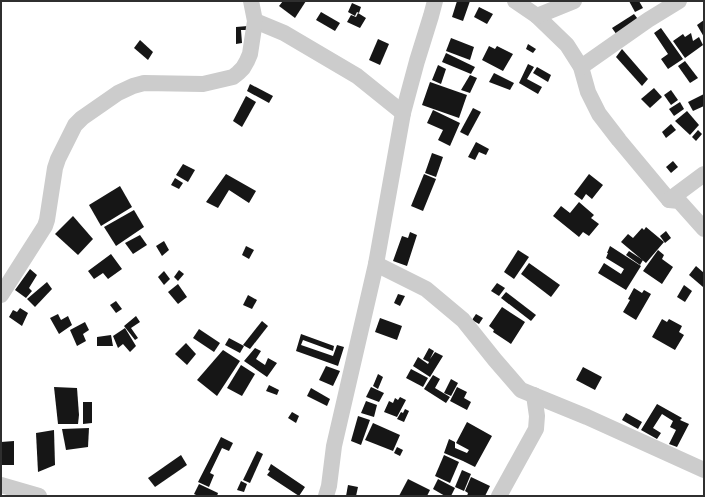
<svg xmlns="http://www.w3.org/2000/svg" width="705" height="497" viewBox="0 0 705 497" font-family="Inter,sans-serif">
<rect width="100%" height="100%" fill="#fff"/>
<g fill="#161616">
<polygon points="283,1 306,1 295,18 279,6"/>
<polygon points="457,1 470,1 463,21 452,17"/>
<polygon points="629,1 639,1 643,8 635,12"/>
<polygon points="352,3 361,7 359,13 357,12 355,16 348,12"/>
<polygon points="479,7 493,14 487,24 474,17"/>
<polygon points="321,12 340,23 335,31 316,20"/>
<polygon points="358,13 366,18 360,28 347,22 351,15 356,17"/>
<polygon points="634,14 641,23 619,38 612,28"/>
<polygon points="704,20 704,37 697,25"/>
<polygon points="248,26 248,30 241,30 242,43 236,44 236,27"/>
<polygon points="661,28 683,59 668,69 661,59 668,54 654,33"/>
<polygon points="691,33 693,41 699,37 703,45 685,58 673,41 683,34 685,37"/>
<polygon points="451,38 474,47 470,60 446,51"/>
<polygon points="378,39 389,44 380,65 369,60"/>
<polygon points="140,40 153,52 148,60 134,48"/>
<polygon points="528,44 536,49 533,53 526,49"/>
<polygon points="489,46 495,49 497,46 513,54 503,71 482,60"/>
<polygon points="622,49 648,79 642,86 616,57"/>
<polygon points="446,53 475,67 471,74 442,62"/>
<polygon points="685,61 698,78 690,83 678,66"/>
<polygon points="528,64 534,67 527,79 542,87 538,94 519,83"/>
<polygon points="438,65 446,69 441,84 432,80"/>
<polygon points="537,67 551,75 548,82 533,73"/>
<polygon points="494,73 514,83 510,90 489,82"/>
<polygon points="470,75 477,78 470,93 461,90"/>
<polygon points="430,82 467,95 459,118 422,105"/>
<polygon points="250,84 273,96 269,103 247,91"/>
<polygon points="654,88 662,97 650,108 641,99"/>
<polygon points="671,90 678,100 671,105 664,95"/>
<polygon points="704,94 704,106 693,111 688,102"/>
<polygon points="246,96 256,102 242,127 233,121"/>
<polygon points="680,102 684,109 674,116 669,109"/>
<polygon points="473,108 481,112 468,136 460,132"/>
<polygon points="433,110 460,123 450,146 438,140 443,130 427,123"/>
<polygon points="687,111 699,125 690,135 675,121"/>
<polygon points="671,124 676,130 666,138 662,132"/>
<polygon points="698,130 702,134 696,141 692,137"/>
<polygon points="476,142 489,149 486,155 479,152 475,160 468,157"/>
<polygon points="432,153 443,157 436,177 425,173"/>
<polygon points="673,161 678,167 671,173 666,167"/>
<polygon points="183,164 195,170 188,182 176,175"/>
<polygon points="226,174 256,191 249,203 229,190 218,208 206,202"/>
<polygon points="424,174 436,179 423,211 411,206"/>
<polygon points="589,174 603,185 592,199 586,194 582,200 574,194"/>
<polygon points="175,178 183,183 179,189 171,185"/>
<polygon points="120,186 132,207 101,226 89,205"/>
<polygon points="579,202 594,215 591,218 599,224 589,236 583,232 579,237 553,216 561,206 570,213"/>
<polygon points="134,210 144,227 116,246 104,227"/>
<polygon points="73,216 93,239 78,255 55,234"/>
<polygon points="646,227 664,242 646,263 621,242 628,234 633,238 642,228 644,230"/>
<polygon points="666,231 671,238 665,243 660,236"/>
<polygon points="410,232 417,235 407,266 393,261 402,236 408,238"/>
<polygon points="140,235 147,245 133,254 125,243"/>
<polygon points="164,241 169,250 162,256 156,246"/>
<polygon points="246,246 254,250 249,259 242,255"/>
<polygon points="610,246 641,266 626,290 598,273 604,263 621,274 624,269 606,258 608,253 607,253"/>
<polygon points="518,250 529,257 514,279 504,272"/>
<polygon points="658,250 664,255 662,259 673,267 662,284 643,271"/>
<polygon points="629,251 643,260 640,265 626,255"/>
<polygon points="111,254 122,269 108,279 103,273 94,279 88,271"/>
<polygon points="529,263 560,285 551,297 521,274"/>
<polygon points="696,266 704,273 704,285 703,287 689,275"/>
<polygon points="30,269 37,275 29,288 32,291 26,298 15,290"/>
<polygon points="179,270 184,274 178,281 174,277"/>
<polygon points="164,271 170,279 164,285 158,277"/>
<polygon points="47,282 52,289 35,307 27,299"/>
<polygon points="497,283 505,288 499,296 491,291"/>
<polygon points="178,284 187,297 178,304 168,292"/>
<polygon points="684,285 692,291 685,302 677,297"/>
<polygon points="634,288 642,293 644,290 651,294 636,320 623,312 630,300 628,299"/>
<polygon points="506,292 536,315 531,321 501,298"/>
<polygon points="398,294 405,296 400,306 394,303"/>
<polygon points="248,295 257,300 252,309 243,305"/>
<polygon points="116,301 122,309 116,313 110,305"/>
<polygon points="502,307 525,322 511,344 493,332 494,330 489,326"/>
<polygon points="20,308 28,313 22,326 9,317 13,310 17,312"/>
<polygon points="58,314 61,320 68,316 72,325 59,334 50,318"/>
<polygon points="476,314 483,318 479,324 472,320"/>
<polygon points="136,316 140,322 131,328 138,338 135,340 124,326"/>
<polygon points="380,318 402,326 397,340 375,332"/>
<polygon points="662,319 667,322 669,319 682,326 679,332 684,335 675,350 652,337"/>
<polygon points="262,321 268,326 250,349 243,345"/>
<polygon points="85,322 89,330 83,334 86,341 77,346 70,330"/>
<polygon points="125,328 136,346 130,352 123,344 118,348 113,336"/>
<polygon points="199,329 220,343 214,352 193,338"/>
<polygon points="301,334 334,346 333,351 303,340 301,345 333,356 337,345 344,347 338,366 296,351"/>
<polygon points="111,335 113,346 97,346 97,337"/>
<polygon points="229,338 244,346 240,353 225,345"/>
<polygon points="186,343 196,354 187,365 175,354"/>
<polygon points="255,348 261,351 256,359 265,365 268,358 277,363 267,377 244,361"/>
<polygon points="429,348 434,351 430,359 435,352 443,356 430,377 413,366 418,357 428,364 429,362 423,359"/>
<polygon points="223,350 240,361 217,396 197,380"/>
<polygon points="241,365 255,374 242,396 227,388"/>
<polygon points="326,366 340,371 333,386 319,380"/>
<polygon points="583,367 602,377 595,390 576,380"/>
<polygon points="411,369 428,378 423,387 406,378"/>
<polygon points="378,374 383,377 378,389 373,386"/>
<polygon points="433,375 440,379 435,388 450,397 446,403 424,389"/>
<polygon points="451,379 458,383 451,396 444,393"/>
<polygon points="269,385 279,390 277,395 266,391"/>
<polygon points="54,387 77,388 79,415 78,424 58,424"/>
<polygon points="371,387 384,393 379,402 366,397"/>
<polygon points="457,387 467,392 464,398 471,402 467,410 450,401"/>
<polygon points="311,388 330,399 327,406 307,396"/>
<polygon points="400,397 406,400 397,417 384,412 389,401 393,403 395,398 398,400"/>
<polygon points="366,401 377,405 374,417 361,413"/>
<polygon points="83,402 92,402 92,423 83,424"/>
<polygon points="657,404 682,418 680,420 689,424 677,447 669,444 676,430 670,427 673,421 662,414 653,428 661,433 657,439 641,430"/>
<polygon points="405,409 409,411 404,422 397,419 401,412 403,413"/>
<polygon points="292,412 299,416 296,423 288,418"/>
<polygon points="626,413 642,422 638,429 622,420"/>
<polygon points="358,416 370,420 361,445 351,441"/>
<polygon points="467,422 492,436 475,467 463,461 444,453 449,439 455,442 455,448 467,453 469,450 456,443"/>
<polygon points="373,423 400,435 393,451 365,440"/>
<polygon points="89,428 88,447 66,450 62,429"/>
<polygon points="54,430 55,465 38,472 36,433"/>
<polygon points="221,437 233,443 229,451 222,448 210,473 214,475 209,487 198,482"/>
<polygon points="14,441 14,465 1,465 1,442"/>
<polygon points="397,447 403,450 400,456 394,453"/>
<polygon points="257,451 263,454 250,483 243,480"/>
<polygon points="181,455 187,465 155,487 148,478"/>
<polygon points="444,455 459,462 450,483 435,476"/>
<polygon points="271,464 305,487 299,496 267,475 270,471 268,470"/>
<polygon points="462,470 471,474 464,491 455,487"/>
<polygon points="471,477 490,486 485,496 467,496 468,493 465,491"/>
<polygon points="408,479 430,490 427,496 399,496"/>
<polygon points="438,479 455,488 451,496 445,496 433,489"/>
<polygon points="241,481 247,484 244,492 237,490"/>
<polygon points="199,484 218,493 217,496 198,496 194,494"/>
<polygon points="348,485 358,487 356,496 346,496"/>
</g>
<g fill="none" stroke-linecap="round" stroke-linejoin="round">
<g stroke="#ccc" stroke-width="16">
<polyline points="515,1 537,16 567,45 581,67 588,92 599,114 619,140 669,200 679,201 704,229"/>
<polyline points="537,16 574,1"/>
<polyline points="255,21 284,33 357,76 403,113"/>
<polyline points="581,67 648,20 679,1"/>
<polyline points="669,200 704,174"/>
<polyline points="376,264 426,289 463,320 495,360 521,390 587,417 704,470"/>
<polyline points="1,295 45,226 47,220 55,168 58,159 75,125 82,118 118,93 133,86 144,83 203,84 233,77 238,73 243,68 247,61 250,54 255,21 251,1"/>
<polyline points="1,485 39,496"/>
<polyline points="326,496 329,486 334,446 376,264 403,113 417,61 431,16 435,1"/>
<polyline points="499,496 536,429 537,416 534,395"/>
</g>
</g>
<rect width="705" height="497" fill="none" stroke="#2f2f2f" stroke-width="4"/>
</svg>
